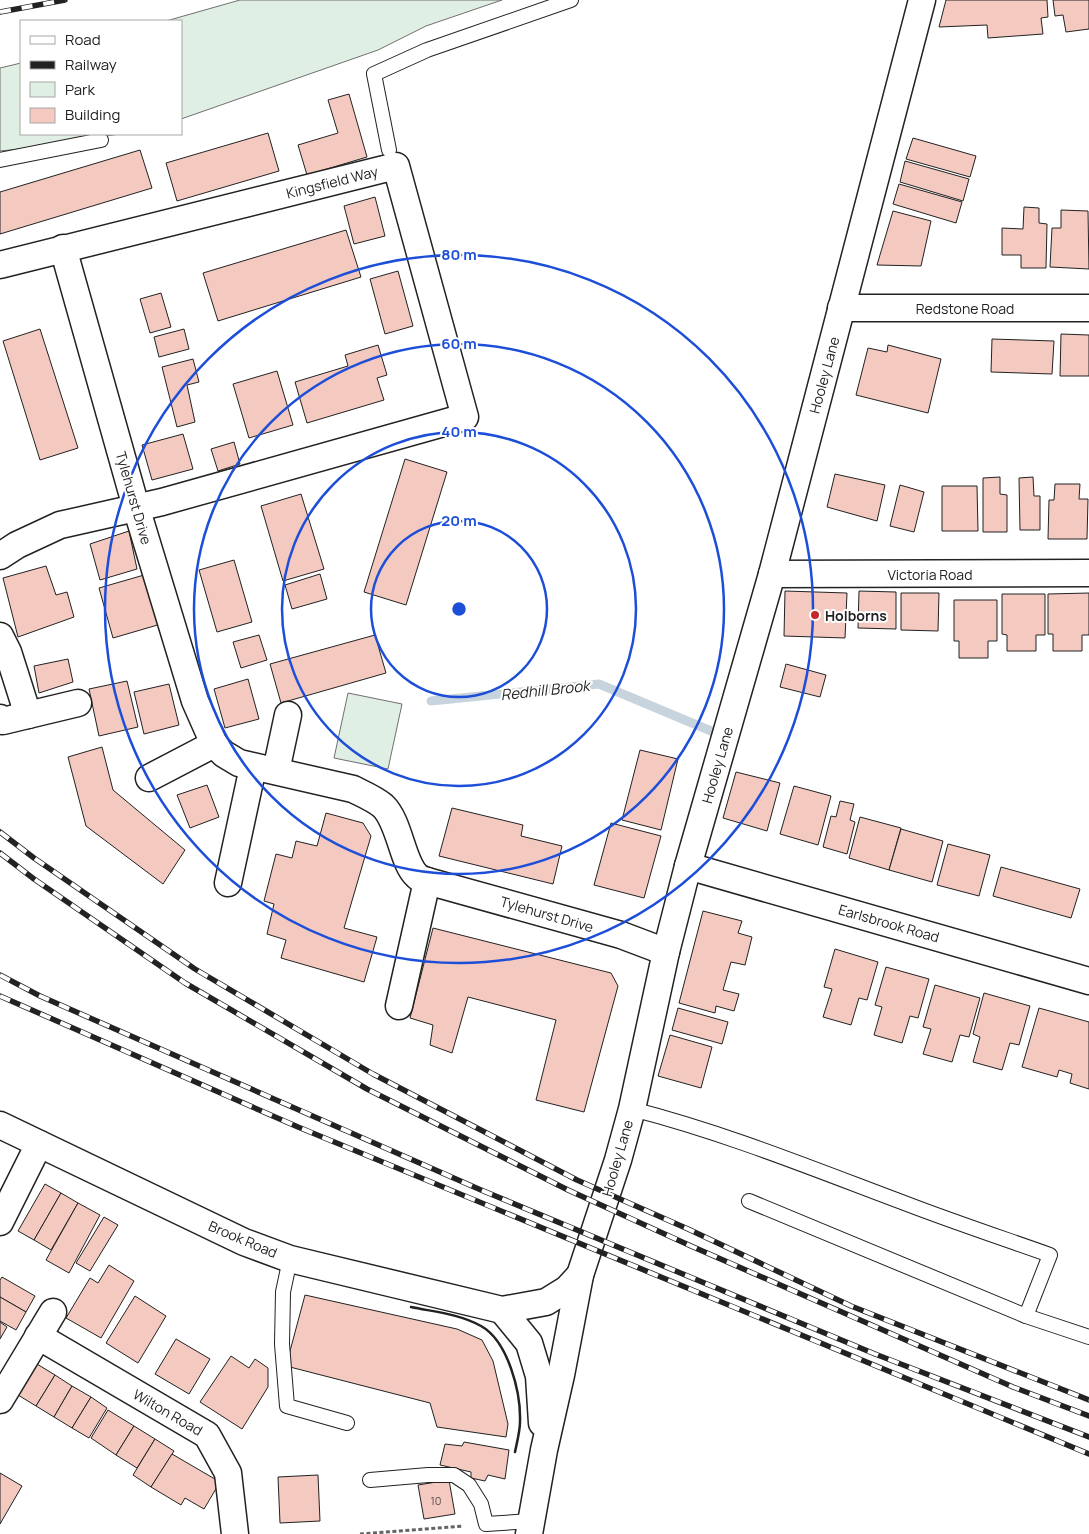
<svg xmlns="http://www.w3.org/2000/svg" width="1089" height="1534" viewBox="0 0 1089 1534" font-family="Manrope,sans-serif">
<rect width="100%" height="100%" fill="#fff"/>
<g fill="#e0efe3" stroke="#6f6f6f">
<polygon points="240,0 502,0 426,26 378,50 181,119 181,21 166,21"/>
<polygon points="21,63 21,134 119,134 39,147 0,151 0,68"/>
<polygon points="348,693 402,704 388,769 334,758"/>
</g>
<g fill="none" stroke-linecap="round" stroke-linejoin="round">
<polyline stroke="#c7d3dd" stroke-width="9" points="431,701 599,684 723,736"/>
</g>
<g fill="#f3c9c0" stroke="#222">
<polygon points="946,0 1047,0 1048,17 1041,18 1043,34 988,38 987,25 939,27"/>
<polygon points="1053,0 1089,0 1089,29 1066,32 1063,15 1055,16"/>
<polygon points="349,94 367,157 307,175 298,145 338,133 328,100"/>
<polygon points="268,133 279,171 177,201 166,163"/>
<polygon points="913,138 976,156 970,177 906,159"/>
<polygon points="140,150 152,188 0,234 0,192"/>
<polygon points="905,161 969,179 963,201 900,182"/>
<polygon points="899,184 962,202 956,223 893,204"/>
<polygon points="375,197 385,236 354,244 344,206"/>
<polygon points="1024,207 1039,208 1039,223 1047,224 1046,268 1021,268 1021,255 1002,255 1002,228 1023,229"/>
<polygon points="1061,210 1088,211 1089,269 1050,267 1052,228 1061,228"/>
<polygon points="893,211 931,221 921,266 877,265"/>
<polygon points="346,230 361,277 218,321 203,273"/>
<polygon points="398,271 413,326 385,334 370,279"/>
<polygon points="161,293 171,327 150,333 140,299"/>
<polygon points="40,329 78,448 40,460 3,341"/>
<polygon points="184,329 189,349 159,357 154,337"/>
<polygon points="1061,334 1089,335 1089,376 1060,376"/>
<polygon points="992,339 1054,341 1052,374 991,372"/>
<polygon points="378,345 387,375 377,378 384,400 307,423 295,382 348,366 345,355"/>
<polygon points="888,345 941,359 928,413 856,395 868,348 887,352"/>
<polygon points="193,359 199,382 187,385 195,422 177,427 162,367"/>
<polygon points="277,371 293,425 249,438 233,384"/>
<polygon points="183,434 193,469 152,480 142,445"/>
<polygon points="234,442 240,464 218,471 211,449"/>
<polygon points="405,459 447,472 406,605 364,592"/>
<polygon points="835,474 885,485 877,521 827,507"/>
<polygon points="1000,477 1000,494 1007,495 1007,532 983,532 983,478"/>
<polygon points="1033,477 1034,496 1040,496 1040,530 1020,530 1019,478"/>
<polygon points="1055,484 1080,484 1079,499 1088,499 1087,539 1048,539 1049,500 1054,500"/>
<polygon points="900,485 924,492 914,532 890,526"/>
<polygon points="942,486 977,486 978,531 942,531"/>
<polygon points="301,494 324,569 283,581 261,506"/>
<polygon points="129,531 137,569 100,580 90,544"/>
<polygon points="234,560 252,622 217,632 199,570"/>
<polygon points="46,566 56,595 67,592 74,617 18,637 3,578"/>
<polygon points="151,573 161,624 113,638 99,588"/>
<polygon points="320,574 327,599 292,609 285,585"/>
<polygon points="785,591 847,593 845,638 784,636"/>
<polygon points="859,591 896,592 896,629 858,628"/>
<polygon points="901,593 939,593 938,631 901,630"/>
<polygon points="1089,593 1089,635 1082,635 1082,651 1053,651 1053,634 1048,634 1048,594"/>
<polygon points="1002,594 1045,594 1045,635 1036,635 1036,651 1007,651 1007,635 1002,634"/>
<polygon points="954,600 997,600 997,641 988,641 988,658 959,658 959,641 954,641"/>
<polygon points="259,635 267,660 241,668 233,642"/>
<polygon points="375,635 386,673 281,703 270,664"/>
<polygon points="68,659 73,682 39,693 34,666"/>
<polygon points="786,664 826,675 820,697 780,687"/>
<polygon points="248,679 259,719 225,728 214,689"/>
<polygon points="127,681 138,727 99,736 89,689"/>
<polygon points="169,684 179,725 144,734 134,692"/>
<polygon points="102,747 113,790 185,850 163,884 86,826 68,757"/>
<polygon points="640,750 678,759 661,830 622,820"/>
<polygon points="736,772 780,783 767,831 723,818"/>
<polygon points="207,785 219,817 190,828 177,795"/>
<polygon points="794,786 831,796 818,845 780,834"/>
<polygon points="840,801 854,804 850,820 855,822 847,854 823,847 831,816 836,817"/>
<polygon points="452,808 523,825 521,836 562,846 553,884 439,856"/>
<polygon points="326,813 363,823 371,836 344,928 377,937 364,982 281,958 286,940 267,934 274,904 264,901 276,854 292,858 296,841 317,846"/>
<polygon points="860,817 901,828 889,870 849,858"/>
<polygon points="611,823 661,836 644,898 594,885"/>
<polygon points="901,829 943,841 932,882 889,870"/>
<polygon points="948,844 990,855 979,896 937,885"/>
<polygon points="1001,867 1080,889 1071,918 993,896"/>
<polygon points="703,911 742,921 738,933 752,937 745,965 731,962 723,990 739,994 734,1011 716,1006 715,1013 679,1003"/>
<polygon points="433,928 611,973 618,986 584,1112 536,1100 556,1020 468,997 452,1053 430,1045 433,1025 410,1018"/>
<polygon points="835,949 878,962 867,1000 859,998 851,1025 823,1017 832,989 824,987"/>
<polygon points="886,967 929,979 918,1018 910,1016 902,1043 874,1035 882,1007 875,1005"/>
<polygon points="935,985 980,998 969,1037 960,1035 952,1062 923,1054 931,1029 923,1027"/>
<polygon points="984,993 1030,1006 1019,1045 1010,1043 1002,1070 973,1062 980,1037 973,1034"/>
<polygon points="678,1008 728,1022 722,1044 672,1030"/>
<polygon points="1039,1008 1089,1022 1089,1089 1070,1083 1072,1074 1059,1070 1057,1077 1022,1067"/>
<polygon points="670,1035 712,1047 701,1088 658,1076"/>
<polygon points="45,1184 61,1193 34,1240 18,1231"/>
<polygon points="61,1193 78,1203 51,1250 34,1240"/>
<polygon points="78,1203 100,1215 69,1273 46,1260"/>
<polygon points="104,1217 118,1225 90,1271 76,1263"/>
<polygon points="109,1265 134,1281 101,1338 66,1318 90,1278 98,1283"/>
<polygon points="2,1277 35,1296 26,1312 0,1297 0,1280"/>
<polygon points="305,1295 457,1329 482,1340 493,1361 508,1424 506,1437 437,1427 430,1403 286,1366"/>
<polygon points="135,1296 166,1316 138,1363 106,1343"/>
<polygon points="0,1297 26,1312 16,1330 0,1321"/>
<polygon points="0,1322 7,1327 0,1339"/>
<polygon points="176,1339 210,1359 189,1394 155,1374"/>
<polygon points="231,1356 249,1368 255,1359 268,1368 268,1387 242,1429 200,1402"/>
<polygon points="37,1364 55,1375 36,1406 18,1395"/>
<polygon points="55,1375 72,1386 54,1417 36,1406"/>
<polygon points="72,1386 91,1397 72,1428 54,1417"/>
<polygon points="91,1397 107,1408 89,1438 72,1428"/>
<polygon points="108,1410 134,1426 116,1455 91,1438"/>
<polygon points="134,1426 155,1439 137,1468 116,1455"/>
<polygon points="155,1439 174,1451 151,1487 133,1475"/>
<polygon points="464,1442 509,1450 505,1479 488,1475 485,1481 471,1478 471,1472 440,1465 445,1444 462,1446"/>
<polygon points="172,1454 220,1482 204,1509 185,1498 181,1505 151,1487"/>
<polygon points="0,1473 22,1486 0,1524"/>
<polygon points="318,1475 320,1521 280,1523 278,1477"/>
<polygon points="449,1480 455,1514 424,1519 418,1485"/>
</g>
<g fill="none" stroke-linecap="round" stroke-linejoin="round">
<g stroke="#222" stroke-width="16">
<g id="lane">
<polyline points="389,150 374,74 427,50 571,0"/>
<polyline points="0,160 101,140"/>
<path d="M632 1109C726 1133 816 1170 907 1204 954 1222 1002 1238 1050 1255L1026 1316 749 1201"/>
<polyline points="290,1259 283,1292 282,1344 287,1406 347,1423"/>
<polyline points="1026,1316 1089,1337"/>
<polyline points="370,1480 428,1475 454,1475 469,1485 481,1504 486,1524 531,1521"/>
</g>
</g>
<g stroke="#222" stroke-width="29">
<g id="street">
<path d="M63 248 136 507 195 701 214 744 224 754 239 763 353 789C363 794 375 799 383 806 400 822 402 863 417 876 419 878 424 880 427 881L621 935 666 952"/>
<polyline points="0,265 396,166 465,417 162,502 60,525 17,545 0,556"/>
<polyline points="841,308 1089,308"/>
<polyline points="772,574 1089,573"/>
<polyline points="0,636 8,652 28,715"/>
<polyline points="0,718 3,721 78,703"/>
<polyline points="276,771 288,715"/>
<polyline points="149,778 214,744"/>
<polyline points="688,866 1089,981"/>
<polyline points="228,883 253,767"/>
<polyline points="399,1006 427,881"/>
<polyline points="0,1125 244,1242 290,1259 502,1310 546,1302 567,1289 580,1275"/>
<polyline points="0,1222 39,1144"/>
<polyline points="502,1310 529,1343 539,1376 542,1423"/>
<polyline points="38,1336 207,1435 228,1473 235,1534"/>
<polyline points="0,1400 53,1312"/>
<polyline points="529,1534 544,1450 561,1375 580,1275 618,1160 632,1109 666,952 688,866 772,574 922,0"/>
</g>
</g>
<polyline stroke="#646464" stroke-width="3" stroke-dasharray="4 2.5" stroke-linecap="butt" points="360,1534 463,1526"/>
<use href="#lane" stroke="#fff" stroke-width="14"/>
<use href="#street" stroke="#fff" stroke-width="26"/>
<g stroke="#222" stroke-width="5.5">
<g id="rail">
<polyline points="0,12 65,0"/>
<polyline points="0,832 34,858 195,969 373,1074 577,1180 688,1229 851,1306 1089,1400"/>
<polyline points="0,853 34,879 185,983 367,1089 568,1190 691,1246 1013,1387 1089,1416"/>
<polyline points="0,975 40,996 481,1190 875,1354 1089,1437"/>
<polyline points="0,996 298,1127 1089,1454"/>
</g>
</g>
<use href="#rail" stroke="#fff" stroke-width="4" stroke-dasharray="11" stroke-linecap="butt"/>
<path stroke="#222" stroke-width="2.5" d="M411 1307C435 1312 460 1314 481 1326 508 1341 521 1392 520 1422 520 1431 517 1442 515 1452"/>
</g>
<g fill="none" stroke="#1d4ed8" stroke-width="2.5">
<circle cx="459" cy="609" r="88"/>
<circle cx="459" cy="609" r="177"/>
<circle cx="459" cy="609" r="265"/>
<circle cx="459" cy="609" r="354"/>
</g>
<circle fill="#c62828" stroke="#fff" stroke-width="2" cx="815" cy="615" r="5"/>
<g text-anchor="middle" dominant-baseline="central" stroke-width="4" stroke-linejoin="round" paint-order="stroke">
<g font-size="11" fill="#564c4a">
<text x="436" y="1500">10</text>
</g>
<g font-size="14" fill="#222" stroke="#fff">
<text transform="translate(332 182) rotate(-14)">Kingsfield Way</text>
<text x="965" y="308">Redstone Road</text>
<text transform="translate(824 375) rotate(-75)">Hooley Lane</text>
<text transform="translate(134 498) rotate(74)">Tylehurst Drive</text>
<text x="930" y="574">Victoria Road</text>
<text transform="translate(717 765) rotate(-74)">Hooley Lane</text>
<text transform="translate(547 914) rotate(16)">Tylehurst Drive</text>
<text transform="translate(889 923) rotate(16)">Earlsbrook Road</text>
<text transform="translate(617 1158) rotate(-74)">Hooley Lane</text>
<text transform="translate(243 1239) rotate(23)">Brook Road</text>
<text transform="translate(168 1412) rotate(30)">Wilton Road</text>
</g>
<g font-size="14" font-weight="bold" fill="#222" stroke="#fff" text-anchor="start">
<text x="825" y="615">Holborns</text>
</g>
<g font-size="15" font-style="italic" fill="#222" stroke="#fff">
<text transform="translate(545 690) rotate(-6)">Redhill Brook</text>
</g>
</g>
<circle cx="459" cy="609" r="8" fill="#1d4ed8" stroke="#fff" stroke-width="2.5"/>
<g font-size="15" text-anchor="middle" font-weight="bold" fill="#1d4ed8" stroke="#fff" stroke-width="4" stroke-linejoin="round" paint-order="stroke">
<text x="459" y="260">80 m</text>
<text x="459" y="349">60 m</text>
<text x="459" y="437">40 m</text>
<text x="459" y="526">20 m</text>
</g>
<rect x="20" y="20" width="162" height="115" fill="#ffffff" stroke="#a7a7a7"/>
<rect x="30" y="36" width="25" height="8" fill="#ffffff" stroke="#a7a7a7"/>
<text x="65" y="45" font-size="15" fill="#222222">Road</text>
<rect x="30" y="61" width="25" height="8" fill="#222222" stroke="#a7a7a7"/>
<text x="65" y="70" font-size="15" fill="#222222">Railway</text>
<rect x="30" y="82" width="25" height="15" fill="#e0efe3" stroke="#a7a7a7"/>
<text x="65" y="95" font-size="15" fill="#222222">Park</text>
<rect x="30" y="108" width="25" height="15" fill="#f3c9c0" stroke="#a7a7a7"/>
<text x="65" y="120" font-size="15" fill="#222222">Building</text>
</svg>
